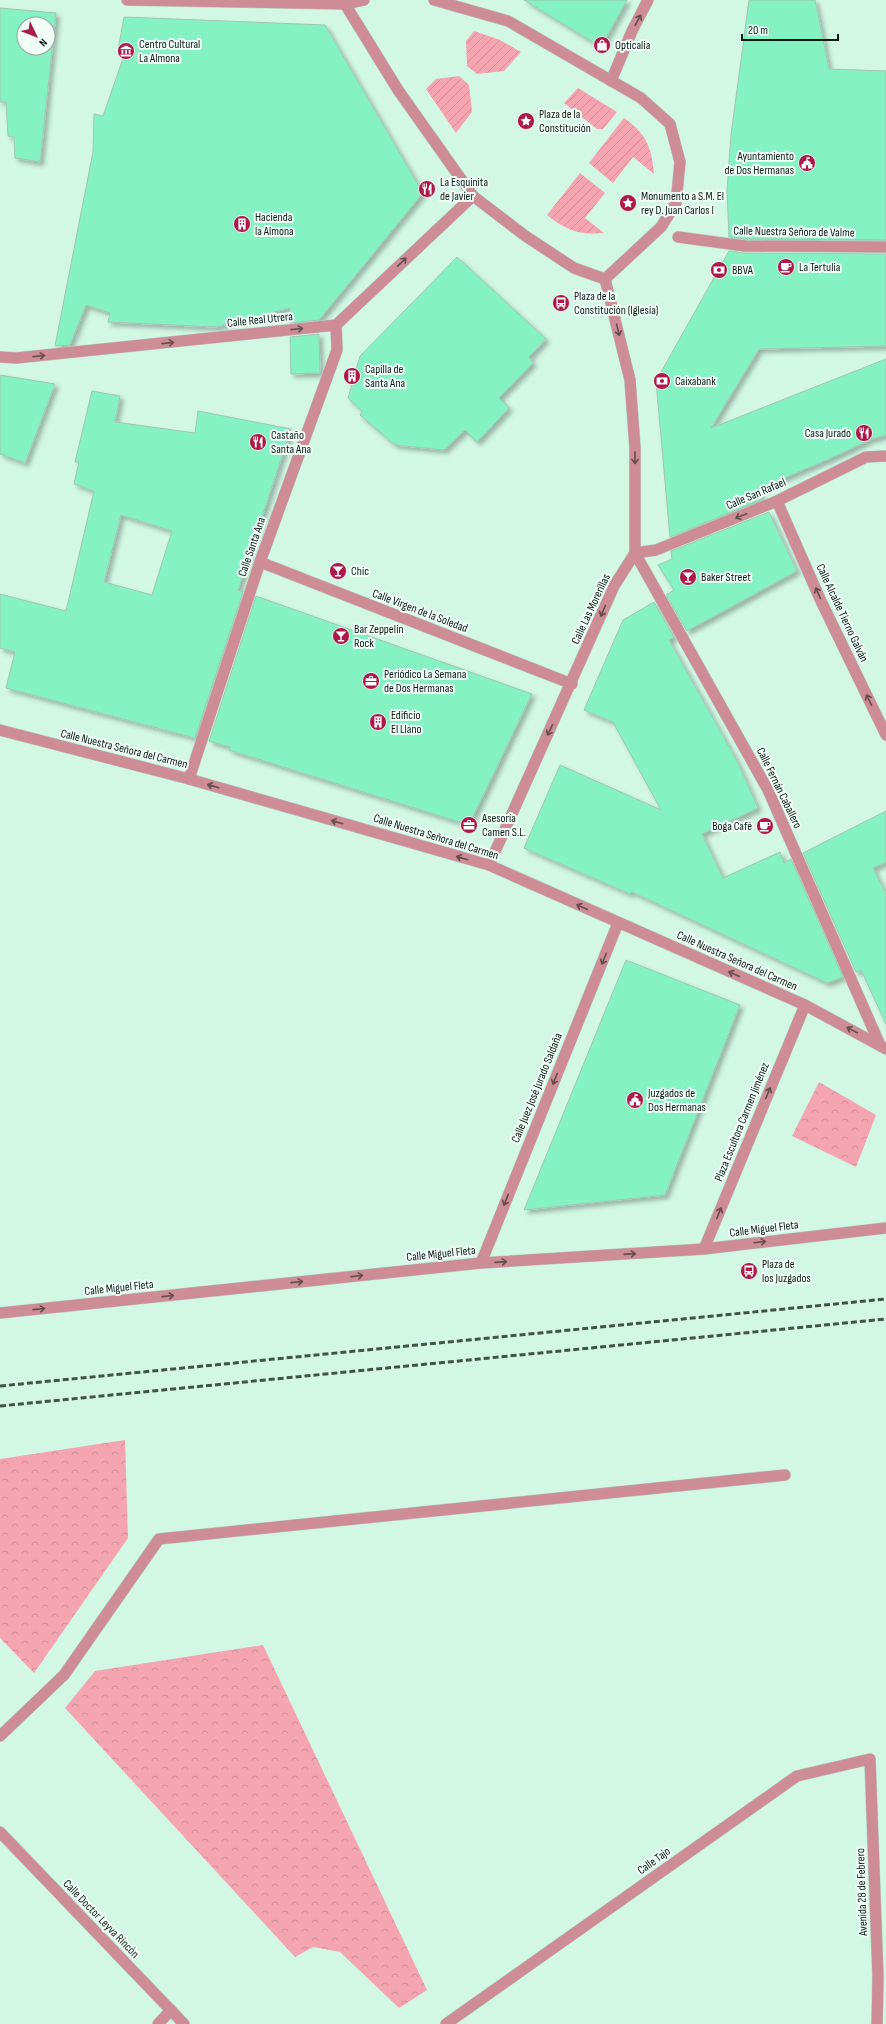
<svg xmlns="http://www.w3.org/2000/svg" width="886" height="2024" viewBox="0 0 886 2024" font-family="'Sofia Sans Condensed',sans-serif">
<defs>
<pattern id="park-crowns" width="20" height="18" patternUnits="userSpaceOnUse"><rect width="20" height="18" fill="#f5a5b2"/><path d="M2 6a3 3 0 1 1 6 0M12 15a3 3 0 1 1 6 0" fill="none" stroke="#d18d98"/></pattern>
<pattern id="garden-furrows" width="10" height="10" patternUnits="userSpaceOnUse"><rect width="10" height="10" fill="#f5a5b2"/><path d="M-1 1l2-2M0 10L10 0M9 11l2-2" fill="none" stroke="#d18d98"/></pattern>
<filter id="shadow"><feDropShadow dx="3.5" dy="3.5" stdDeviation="2" flood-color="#0004"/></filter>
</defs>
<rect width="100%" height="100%" fill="#d2f7e5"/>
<g fill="url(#park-crowns)">
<polygon points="819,1082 876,1115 856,1167 792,1136"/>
<polygon points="125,1440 128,1538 34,1673 0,1638 0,1459"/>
<polygon points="263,1645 427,1990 399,2008 340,1952 313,1947 295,1957 65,1708 95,1671"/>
</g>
<g fill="url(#garden-furrows)">
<polygon points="474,31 500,40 521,52 504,71 477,74 467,66 466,41"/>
<polygon points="459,76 469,85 472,112 456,133 426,89 436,79"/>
<polygon points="578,88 617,112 603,129 597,129 564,103"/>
<path d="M624 118C646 133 652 148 654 174L633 157 613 183 589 163Z"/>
<path d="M580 173 605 193 585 218 604 233C579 235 567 231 547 215Z"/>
</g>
<g fill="#85f2c3" stroke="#a2c5b3" fill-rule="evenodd" filter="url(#shadow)">
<polygon points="524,0 627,0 601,47"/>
<polygon points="749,0 815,0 829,69 886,71 886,240 745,239 729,237 727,191 731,135"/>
<path d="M0 8 56 13 40 162 15 158 14 137 8 136 6 102H0ZM24 24H48V48H24Z"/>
<polygon points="124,17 325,25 423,193 319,320 290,323 290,308 216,327 108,322 110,313 86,305 70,345 55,346 93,152 94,114 103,116 126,50 118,50"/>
<polygon points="729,251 745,253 886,254 886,346 759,349 711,428 886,359 886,435 872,439 829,459 758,489 763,499 670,537 656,381"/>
<polygon points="457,257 546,339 529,357 533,363 499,398 509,408 477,442 465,430 444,450 395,445 360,415 362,411 348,398 360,356"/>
<polygon points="319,334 320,373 291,374 290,337"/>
<polygon points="0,375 55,384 25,463 0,454"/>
<path d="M92 391 120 396 115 422 195 433 198 411 291 429 238 590 243 592 195 738 6 688 15 652 0 648V594L66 611 94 491 74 484 79 462H75ZM121 515 172 531 152 595 104 582Z"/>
<polygon points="769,512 797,571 687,631 666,595 674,590 658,565 672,559 671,551"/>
<polygon points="256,596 532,694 469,825 229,750 230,747 209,741"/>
<polygon points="654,602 674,637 669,640 737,761 758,808 702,834 723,878 780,852 784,863 791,859 843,977 827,983 632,892 630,894 524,848 560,765 661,810 613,722 584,710 623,620"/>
<polygon points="886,811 886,862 873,868 886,894 886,1024 861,970 856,972 803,853"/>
<polygon points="626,960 740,1005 665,1195 524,1210"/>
</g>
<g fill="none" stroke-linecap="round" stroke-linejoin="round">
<g stroke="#b3d4c4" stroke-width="12">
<g id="pedestrian">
<polyline points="127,0 345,4"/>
<polyline points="678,237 745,246 886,247"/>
<polyline points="777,501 866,457 886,456"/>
<polyline points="635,553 768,790 880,1045"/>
<polyline points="260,562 572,684"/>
<polyline points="189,779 260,562 337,350 336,325"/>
<polyline points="0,1736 64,1675 159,1539 785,1475"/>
</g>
</g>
<g stroke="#b3d4c4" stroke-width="12">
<g id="minor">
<polyline points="364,0 345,4 398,90 473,196 524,235 574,268 605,279"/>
<polyline points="434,0 508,21 641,98 670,124 680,162 676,203 661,227 605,279"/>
<polyline points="635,553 656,550 777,501 820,599 886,735"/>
<polyline points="489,865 614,586 635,553 635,448 630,380 605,279"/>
<polyline points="704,1249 805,1005"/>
<polyline points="481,1263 618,923"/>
<polyline points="0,1832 184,2024"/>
<polyline points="158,2024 171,2010"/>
<polyline points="446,2024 797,1776 870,1759 878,1977 877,2024"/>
</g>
</g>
<g stroke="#b3d4c4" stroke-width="12">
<g id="tertiary">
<polyline points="611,81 632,31 648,0"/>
<polyline points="0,357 16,358 336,325 473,196"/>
<polyline points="0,730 189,779 489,865 805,1005 886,1049"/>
<polyline points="0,1313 481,1263 704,1249 886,1228"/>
</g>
</g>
<use href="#pedestrian" stroke="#ce8c96" stroke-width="11"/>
<use href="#minor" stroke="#ce8c96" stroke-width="11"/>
<use href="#tertiary" stroke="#ce8c96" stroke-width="11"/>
<g stroke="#40534a" stroke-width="3" stroke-dasharray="6 3" stroke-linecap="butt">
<polyline points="0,1386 886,1299"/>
<polyline points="0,1406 886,1319"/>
</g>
</g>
<defs><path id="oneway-shaft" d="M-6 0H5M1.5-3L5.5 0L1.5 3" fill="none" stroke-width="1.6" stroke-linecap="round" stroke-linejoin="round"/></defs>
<g stroke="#644e4f">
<use href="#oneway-shaft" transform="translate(638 20) rotate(-62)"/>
<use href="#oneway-shaft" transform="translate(402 262) rotate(-44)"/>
<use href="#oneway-shaft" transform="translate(297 329) rotate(-6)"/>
<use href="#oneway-shaft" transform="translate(618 330) rotate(76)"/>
<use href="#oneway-shaft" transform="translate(168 343) rotate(-6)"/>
<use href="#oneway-shaft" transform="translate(39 356) rotate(-6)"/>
<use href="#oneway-shaft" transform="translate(635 458) rotate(90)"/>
<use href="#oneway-shaft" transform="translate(741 516) rotate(158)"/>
<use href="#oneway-shaft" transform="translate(818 593) rotate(-114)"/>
<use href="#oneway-shaft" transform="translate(603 611) rotate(113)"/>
<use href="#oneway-shaft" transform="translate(869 700) rotate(-116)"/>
<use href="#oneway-shaft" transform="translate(550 730) rotate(115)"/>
<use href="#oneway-shaft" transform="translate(213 786) rotate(-164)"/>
<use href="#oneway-shaft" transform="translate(337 822) rotate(-164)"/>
<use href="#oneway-shaft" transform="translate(462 858) rotate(-164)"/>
<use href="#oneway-shaft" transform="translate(582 907) rotate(-156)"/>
<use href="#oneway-shaft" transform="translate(604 959) rotate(112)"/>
<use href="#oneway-shaft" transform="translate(734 974) rotate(-156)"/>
<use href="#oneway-shaft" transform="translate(852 1030) rotate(-152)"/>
<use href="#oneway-shaft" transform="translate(555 1079) rotate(112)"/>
<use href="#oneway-shaft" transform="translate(768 1093) rotate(-68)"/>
<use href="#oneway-shaft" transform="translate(506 1200) rotate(112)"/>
<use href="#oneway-shaft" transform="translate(719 1213) rotate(-68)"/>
<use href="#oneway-shaft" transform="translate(760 1242) rotate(-7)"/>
<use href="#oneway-shaft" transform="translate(630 1254) rotate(-4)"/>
<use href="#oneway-shaft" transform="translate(501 1262) rotate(-4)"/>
<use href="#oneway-shaft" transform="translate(357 1276) rotate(-6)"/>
<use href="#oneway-shaft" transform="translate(297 1282) rotate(-6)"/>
<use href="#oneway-shaft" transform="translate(168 1296) rotate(-6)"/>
<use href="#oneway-shaft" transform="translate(39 1309) rotate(-6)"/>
</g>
<defs>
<g id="shop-disc" transform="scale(0.9)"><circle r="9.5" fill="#ad1a4a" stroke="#f0fef7"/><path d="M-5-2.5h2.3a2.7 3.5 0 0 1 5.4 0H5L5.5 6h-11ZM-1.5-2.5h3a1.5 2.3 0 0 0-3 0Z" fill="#fff"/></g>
<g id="museum-disc" transform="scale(0.9)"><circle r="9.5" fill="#ad1a4a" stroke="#f0fef7"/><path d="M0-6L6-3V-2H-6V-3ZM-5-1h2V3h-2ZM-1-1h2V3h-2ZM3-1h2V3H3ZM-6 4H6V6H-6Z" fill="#fff"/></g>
<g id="sight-disc" transform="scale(0.9)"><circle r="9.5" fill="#ad1a4a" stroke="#f0fef7"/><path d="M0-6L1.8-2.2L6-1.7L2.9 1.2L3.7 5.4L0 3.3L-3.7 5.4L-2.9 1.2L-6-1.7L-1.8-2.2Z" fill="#fff"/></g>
<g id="civic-disc" transform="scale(0.9)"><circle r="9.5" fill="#ad1a4a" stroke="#f0fef7"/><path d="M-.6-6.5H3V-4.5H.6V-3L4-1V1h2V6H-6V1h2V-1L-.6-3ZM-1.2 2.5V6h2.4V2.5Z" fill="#fff"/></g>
<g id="restaurant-disc" transform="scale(0.9)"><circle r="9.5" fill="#ad1a4a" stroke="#f0fef7"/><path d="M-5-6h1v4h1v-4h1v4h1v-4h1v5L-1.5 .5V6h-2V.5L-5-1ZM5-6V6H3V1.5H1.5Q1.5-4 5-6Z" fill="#fff"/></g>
<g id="building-disc" transform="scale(0.9)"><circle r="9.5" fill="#ad1a4a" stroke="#f0fef7"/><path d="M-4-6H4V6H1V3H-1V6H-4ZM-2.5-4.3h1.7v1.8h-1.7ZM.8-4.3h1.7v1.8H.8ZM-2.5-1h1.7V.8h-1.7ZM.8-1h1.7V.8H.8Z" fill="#fff"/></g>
<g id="cafe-disc" transform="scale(0.9)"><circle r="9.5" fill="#ad1a4a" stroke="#f0fef7"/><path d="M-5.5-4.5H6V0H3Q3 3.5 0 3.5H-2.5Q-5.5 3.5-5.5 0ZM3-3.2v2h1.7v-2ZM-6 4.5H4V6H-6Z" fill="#fff"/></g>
<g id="bank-disc" transform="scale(0.9)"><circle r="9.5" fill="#ad1a4a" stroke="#f0fef7"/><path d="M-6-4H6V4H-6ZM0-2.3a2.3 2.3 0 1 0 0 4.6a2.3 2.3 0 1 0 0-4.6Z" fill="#fff"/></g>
<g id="bus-disc" transform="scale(0.9)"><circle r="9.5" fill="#ad1a4a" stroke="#f0fef7"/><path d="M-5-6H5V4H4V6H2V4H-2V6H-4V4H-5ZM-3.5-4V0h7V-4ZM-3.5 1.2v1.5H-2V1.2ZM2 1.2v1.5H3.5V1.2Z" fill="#fff"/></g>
<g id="bar-disc" transform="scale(0.9)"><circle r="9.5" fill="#ad1a4a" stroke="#f0fef7"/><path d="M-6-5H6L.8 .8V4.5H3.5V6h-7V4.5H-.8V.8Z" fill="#fff"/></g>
<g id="office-disc" transform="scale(0.9)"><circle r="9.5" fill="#ad1a4a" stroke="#f0fef7"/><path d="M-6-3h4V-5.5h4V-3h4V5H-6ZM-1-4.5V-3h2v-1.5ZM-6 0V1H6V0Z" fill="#fff"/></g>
</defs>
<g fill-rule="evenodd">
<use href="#shop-disc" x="602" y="45"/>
<use href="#museum-disc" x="126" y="51"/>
<use href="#sight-disc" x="526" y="121"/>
<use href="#civic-disc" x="807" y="163"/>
<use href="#restaurant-disc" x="427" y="189"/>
<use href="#sight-disc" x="628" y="203"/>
<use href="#building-disc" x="242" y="224"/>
<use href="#cafe-disc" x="786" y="267"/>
<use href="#bank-disc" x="719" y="270"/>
<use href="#bus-disc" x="561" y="303"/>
<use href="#building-disc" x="352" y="376"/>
<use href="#bank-disc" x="662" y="381"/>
<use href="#restaurant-disc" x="864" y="433"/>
<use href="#restaurant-disc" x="258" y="442"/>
<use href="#bar-disc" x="338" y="571"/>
<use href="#bar-disc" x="688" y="577"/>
<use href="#bar-disc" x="341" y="636"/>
<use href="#office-disc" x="371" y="681"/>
<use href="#building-disc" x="378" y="722"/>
<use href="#office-disc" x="469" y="825"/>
<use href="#cafe-disc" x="765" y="826"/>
<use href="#civic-disc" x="635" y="1100"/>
<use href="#bus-disc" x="749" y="1271"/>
</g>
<g text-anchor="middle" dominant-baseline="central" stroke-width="4" stroke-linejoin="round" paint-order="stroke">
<g font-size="12" fill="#0e1b15" stroke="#f0fef7" text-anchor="start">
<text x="139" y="44">Centro Cultural<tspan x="139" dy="14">La Almona</tspan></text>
<text x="615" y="45">Opticalia</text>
<text x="539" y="114">Plaza de la<tspan x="539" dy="14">Constitución</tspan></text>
<text x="794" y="156" text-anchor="end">Ayuntamiento<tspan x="794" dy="14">de Dos Hermanas</tspan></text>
<text x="440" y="182">La Esquinita<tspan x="440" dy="14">de Javier</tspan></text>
<text x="641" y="196">Monumento a S.M. El<tspan x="641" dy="14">rey D. Juan Carlos I</tspan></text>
<text x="255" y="217">Hacienda<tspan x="255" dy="14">la Almona</tspan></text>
<text x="799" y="267">La Tertulia</text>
<text x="732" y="270">BBVA</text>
<text x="574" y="296">Plaza de la<tspan x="574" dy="14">Constitución (Iglesia)</tspan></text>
<text x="365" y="369">Capilla de<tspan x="365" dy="14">Santa Ana</tspan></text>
<text x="675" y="381">Caixabank</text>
<text x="851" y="433" text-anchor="end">Casa Jurado</text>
<text x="271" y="435">Castaño<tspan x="271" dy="14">Santa Ana</tspan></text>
<text x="351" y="571">Chic</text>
<text x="701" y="577">Baker Street</text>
<text x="354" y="629">Bar Zeppelin<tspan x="354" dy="14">Rock</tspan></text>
<text x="384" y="674">Periódico La Semana<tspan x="384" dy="14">de Dos Hermanas</tspan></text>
<text x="391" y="715">Edificio<tspan x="391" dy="14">El Llano</tspan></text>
<text x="482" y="818">Asesoría<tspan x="482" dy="14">Camen S.L.</tspan></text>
<text x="752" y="826" text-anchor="end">Boga Café</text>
<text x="648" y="1093">Juzgados de<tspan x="648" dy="14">Dos Hermanas</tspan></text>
<text x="762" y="1264">Plaza de<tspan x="762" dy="14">los Juzgados</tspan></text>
</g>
<g font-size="12" fill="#0e1b15" stroke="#f0fef7">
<text transform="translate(794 232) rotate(1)">Calle Nuestra Señora de Valme</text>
<text transform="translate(260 320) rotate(-6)">Calle Real Utrera</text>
<text transform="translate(756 494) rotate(-23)">Calle San Rafael</text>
<text transform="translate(252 547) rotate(-71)">Calle Santa Ana</text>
<text transform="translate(591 609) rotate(-65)">Calle Las Morerillas</text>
<text transform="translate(420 611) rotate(21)">Calle Virgen de la Soledad</text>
<text transform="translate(842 613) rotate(65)">Calle Alcalde Tierno Galván</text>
<text transform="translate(124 749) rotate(14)">Calle Nuestra Señora del Carmen</text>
<text transform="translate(779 788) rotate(64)">Calle Fernán Caballero</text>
<text transform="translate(436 837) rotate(17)">Calle Nuestra Señora del Carmen</text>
<text transform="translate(737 961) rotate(24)">Calle Nuestra Señora del Carmen</text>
<text transform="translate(537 1088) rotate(-68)">Calle Juez José Jurado Saldaña</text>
<text transform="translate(742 1122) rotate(-68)">Plaza Escultora Carmen Jiménez</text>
<text transform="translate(764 1229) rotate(-7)">Calle Miguel Fleta</text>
<text transform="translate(441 1254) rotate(-6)">Calle Miguel Fleta</text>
<text transform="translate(119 1288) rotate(-6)">Calle Miguel Fleta</text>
<text transform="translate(654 1861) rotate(-36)">Calle Tajo</text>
<text transform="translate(862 1892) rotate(-92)">Avenida 28 de Febrero</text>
<text transform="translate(101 1919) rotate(46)">Calle Doctor Leyva Rincón</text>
</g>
</g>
<g transform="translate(36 36) rotate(133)"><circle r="19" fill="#f0fef7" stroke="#96a39d"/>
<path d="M0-3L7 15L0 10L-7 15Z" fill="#ad1a4a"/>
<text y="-6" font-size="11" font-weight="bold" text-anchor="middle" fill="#0e1b15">N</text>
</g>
<path d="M742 34v6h96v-6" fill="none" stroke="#0e1b15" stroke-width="2"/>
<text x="748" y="34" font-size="12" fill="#0e1b15" stroke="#f0fef7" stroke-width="3" paint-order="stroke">20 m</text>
</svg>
